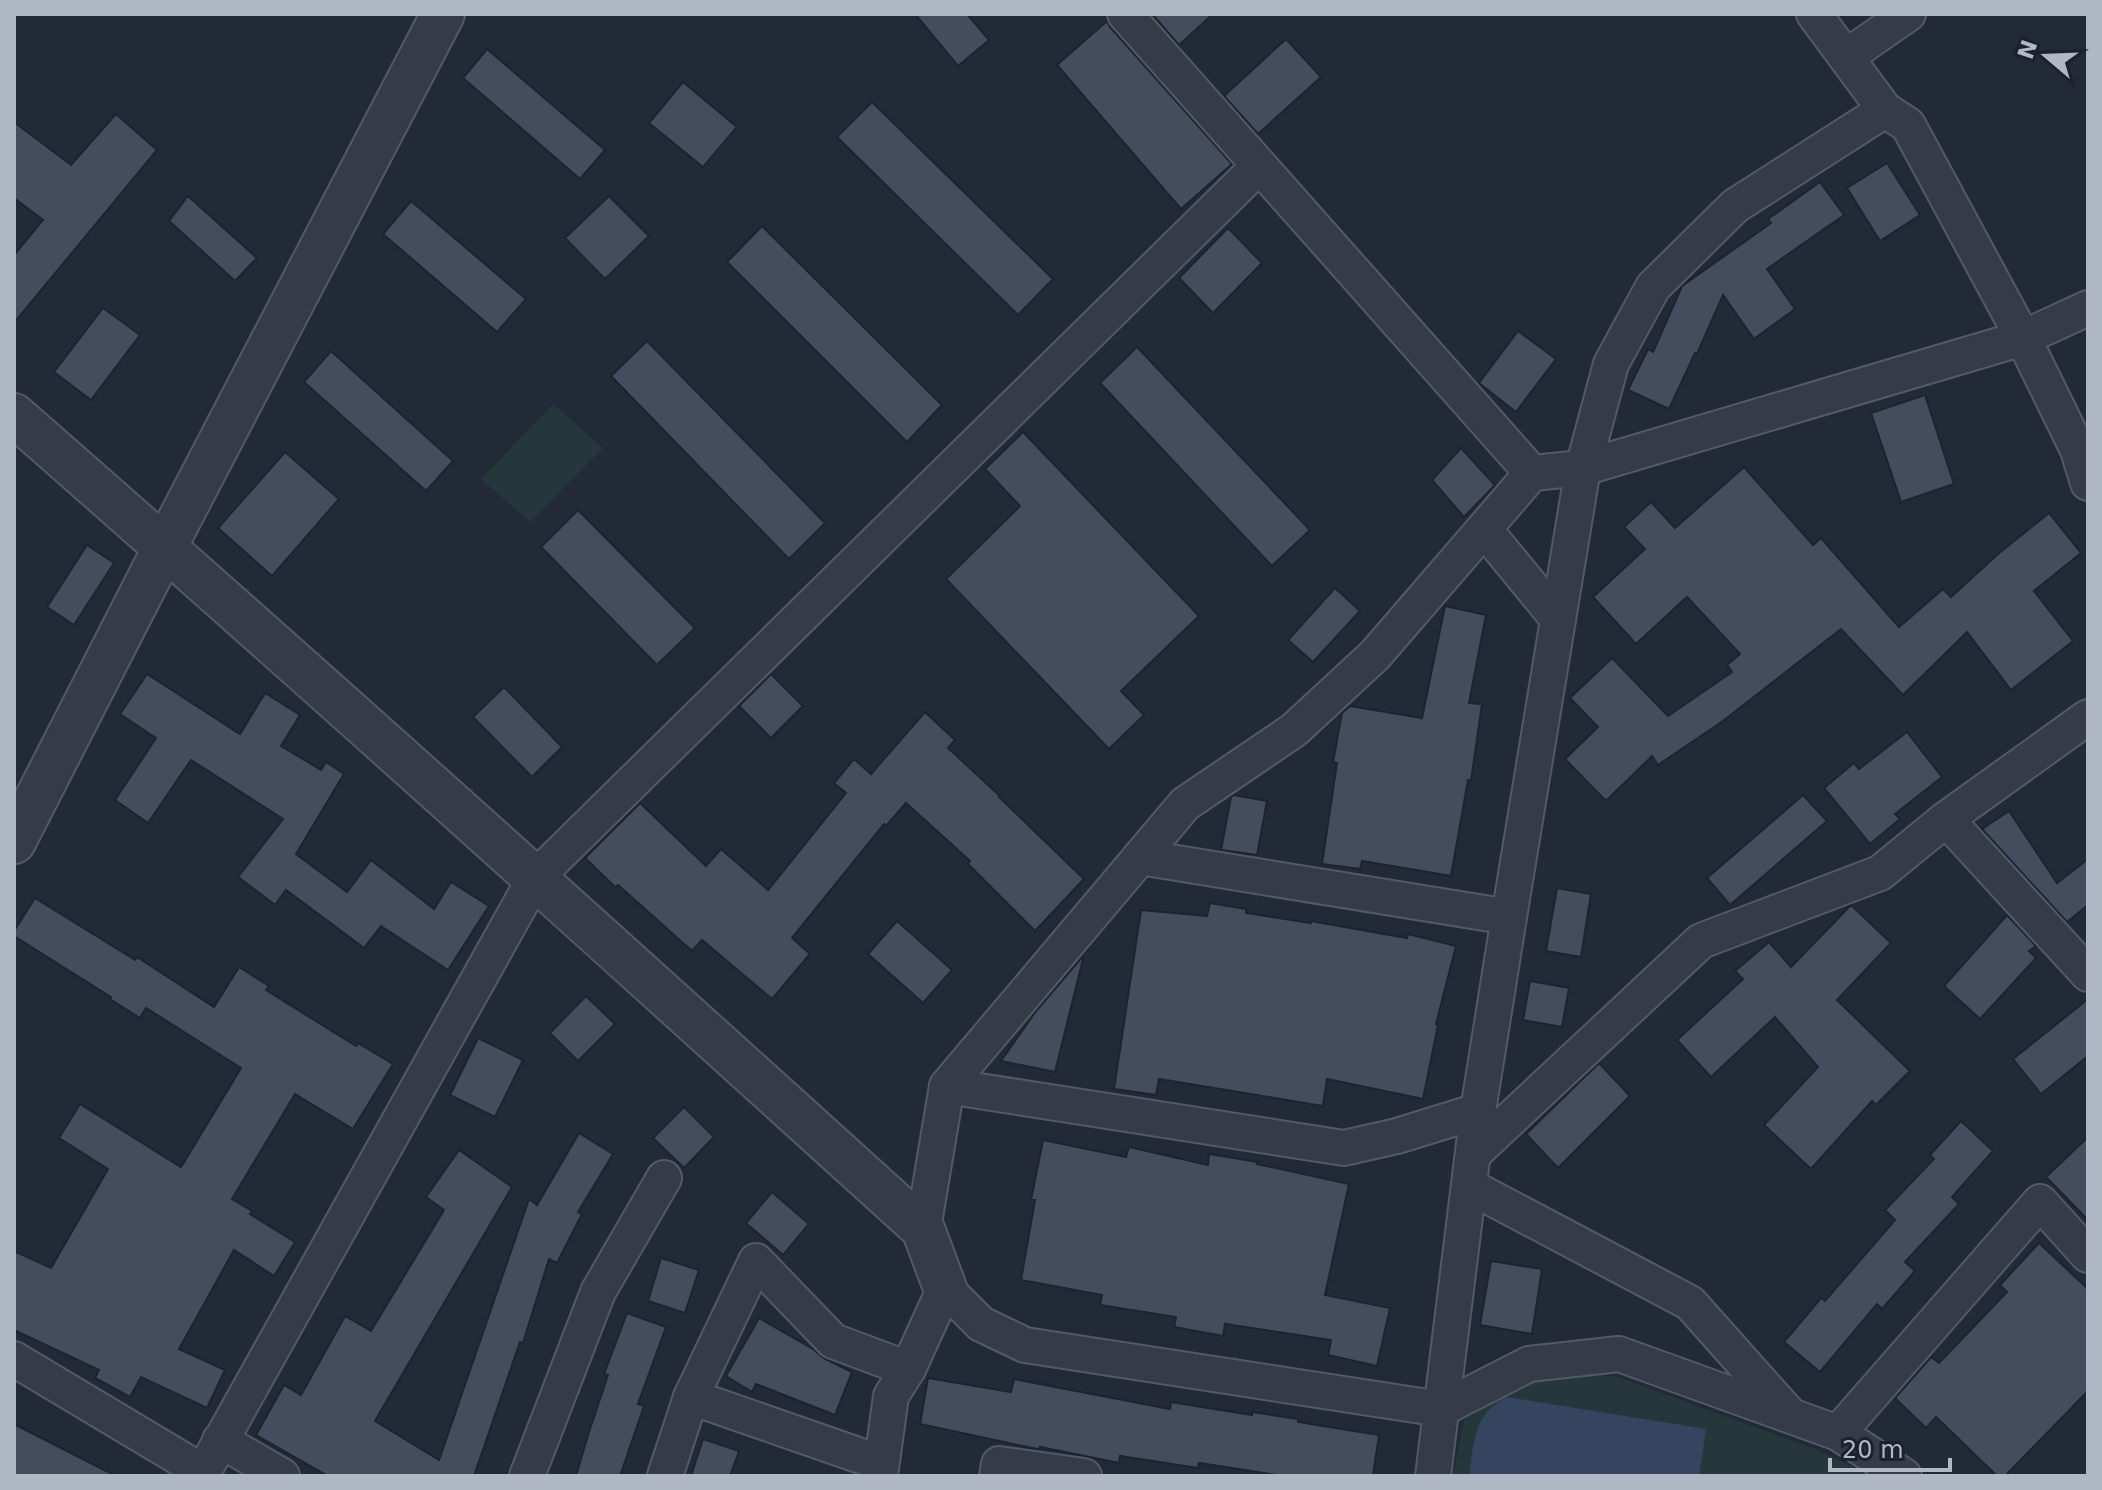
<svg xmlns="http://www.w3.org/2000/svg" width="2102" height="1490" viewBox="0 0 2102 1490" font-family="'DejaVu Sans',sans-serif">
<rect width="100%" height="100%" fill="#222a38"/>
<g fill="#25373a">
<polygon points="553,404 603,448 530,522 481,479"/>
<polygon points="1588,1373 1618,1377 1818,1450 1872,1476 1453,1476 1464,1420 1533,1379"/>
</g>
<path fill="#36455f" d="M1507 1397 1706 1429 1699 1476H1469C1474 1443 1473 1413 1507 1397Z"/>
<g fill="#434d5d" stroke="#1d232f" stroke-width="2">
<polygon points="915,14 967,14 989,40 958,66"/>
<polygon points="1152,14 1213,14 1179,45"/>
<polygon points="1107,21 1110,27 1232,164 1181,209 1057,65"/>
<polygon points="1286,39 1321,77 1258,134 1224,96"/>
<polygon points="487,49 605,150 580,179 463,78"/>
<polygon points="683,82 737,127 703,167 649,123"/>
<polygon points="872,102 1053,279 1018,315 837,137"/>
<polygon points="116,114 157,150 14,323 14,255 43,220 14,198 14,122 71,165"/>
<polygon points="1887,163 1920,215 1880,241 1847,188"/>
<polygon points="1820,182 1844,215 1767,269 1795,309 1754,339 1723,295 1697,354 1695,353 1669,409 1628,390 1648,349 1653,352 1682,286 1771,223 1768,219"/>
<polygon points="188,196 257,258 235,281 169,221"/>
<polygon points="609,196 649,236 605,279 565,238"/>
<polygon points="411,201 526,299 497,332 383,234"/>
<polygon points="762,226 942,405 907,442 727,262"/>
<polygon points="1228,228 1262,263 1213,313 1179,278"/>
<polygon points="103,308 140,335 91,400 54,372"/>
<polygon points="1518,331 1556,359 1516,412 1479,383"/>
<polygon points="647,341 825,523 789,559 611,376"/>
<polygon points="1137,347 1310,530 1272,566 1100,383"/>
<polygon points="331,351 453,461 426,491 304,382"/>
<polygon points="1925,395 1954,484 1901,502 1871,413"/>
<polygon points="1023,432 1199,616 1121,691 1144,715 1109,749 946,579 1020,506 985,469"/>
<polygon points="1461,448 1495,485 1464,517 1432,480"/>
<polygon points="285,452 339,499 272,576 218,528"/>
<polygon points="1744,467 1813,545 1821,538 1899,627 1943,589 1951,597 1998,554 2049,513 2081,553 2034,591 2073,641 2011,690 1967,632 1903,695 1841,629 1723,721 1658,765 1652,756 1606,801 1565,759 1598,727 1570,698 1612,658 1668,716 1732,672 1727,665 1740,654 1687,597 1636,644 1593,597 1645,549 1624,527 1651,502 1675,528"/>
<polygon points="578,510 695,628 657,665 541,547"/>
<polygon points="87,545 114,563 74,625 47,607"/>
<polygon points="1335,588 1360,611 1313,662 1288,640"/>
<polygon points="1445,606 1486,615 1469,703 1482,704 1471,781 1468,780 1451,876 1362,861 1360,869 1322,864 1337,763 1333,762 1342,713 1350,706 1422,718"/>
<polygon points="147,674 240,734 265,693 300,715 281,746 321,770 326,762 344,774 296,854 347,892 371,860 434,909 451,882 489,906 448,970 381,926 364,948 286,890 275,905 238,877 283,819 191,760 148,823 115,800 156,738 120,714"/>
<polygon points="771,674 803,706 771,738 739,706"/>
<polygon points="504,687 562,747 532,777 473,717"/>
<polygon points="925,712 955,740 948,748 1000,796 999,797 1084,879 1035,931 968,864 970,861 906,803 886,826 884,824 792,938 810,954 772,999 702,940 692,951 618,885 615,887 585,858 640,803 706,866 721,849 768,890 846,793 834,783 854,759 871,774"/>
<polygon points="1907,732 1942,777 1895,814 1900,819 1870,844 1824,788 1854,763 1859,769"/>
<polygon points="1234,795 1267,801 1257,855 1221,850 1231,797"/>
<polygon points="1803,795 1827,821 1730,905 1707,878"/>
<polygon points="2009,811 2057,883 2088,859 2088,905 2067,922 1982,829"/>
<polygon points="1557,888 1591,894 1581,957 1546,951"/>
<polygon points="35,898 135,960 137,957 214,1007 239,967 269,986 266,990 356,1046 358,1043 393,1064 353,1129 295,1094 232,1199 252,1211 250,1214 295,1242 274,1276 234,1250 179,1349 225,1370 207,1408 141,1377 130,1397 95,1378 99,1370 14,1330 14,1251 51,1268 108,1169 59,1138 80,1104 181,1167 241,1068 146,1008 140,1018 110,999 111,997 14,936 14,931"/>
<polygon points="1210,903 1246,909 1246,913 1311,923 1311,921 1407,938 1408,934 1456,946 1436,1024 1438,1025 1423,1099 1327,1079 1323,1106 1159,1079 1156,1095 1114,1089 1141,910 1207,916"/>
<polygon points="1851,905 1891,943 1837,1000 1910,1071 1876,1105 1872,1101 1811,1169 1764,1125 1818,1067 1775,1017 1711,1077 1677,1040 1743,979 1735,971 1769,942 1791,967"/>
<polygon points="2007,915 2036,946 2029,951 2036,958 1980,1019 1944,986"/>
<polygon points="897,921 952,970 923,1003 868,954"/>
<polygon points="1084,955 1055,1072 1001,1061 1036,1011"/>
<polygon points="1530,981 1569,988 1562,1027 1523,1020"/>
<polygon points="586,996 615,1024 578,1061 550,1033"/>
<polygon points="2088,999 2088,1056 2041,1094 2013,1059"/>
<polygon points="478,1038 523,1060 495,1117 450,1095"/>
<polygon points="1599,1063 1630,1096 1558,1168 1526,1134"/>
<polygon points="684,1107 714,1137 684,1168 653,1138"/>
<polygon points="1961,1121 1993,1151 1952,1197 1959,1204 1905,1262 1915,1271 1882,1309 1877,1304 1820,1372 1784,1342 1821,1298 1825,1301 1895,1220 1885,1210 1934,1159 1930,1155"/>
<polygon points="579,1133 613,1154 578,1212 582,1214 557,1263 549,1259 523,1343 520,1342 474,1476 328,1476 256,1435 284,1385 301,1395 345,1316 371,1331 444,1210 426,1197 459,1150 512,1187 375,1421 439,1460 529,1199 537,1205"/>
<polygon points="2088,1137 2088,1220 2046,1177"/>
<polygon points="1043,1140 1126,1157 1129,1147 1208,1165 1209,1154 1258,1162 1257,1164 1349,1184 1325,1295 1390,1308 1377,1366 1328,1355 1331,1340 1225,1324 1223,1336 1174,1327 1176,1317 1100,1305 1102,1295 1021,1280 1035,1200 1031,1200"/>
<polygon points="772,1192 809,1224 783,1255 746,1223"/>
<polygon points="2039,1243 2088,1289 2088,1391 2005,1476 1997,1476 1936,1417 1926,1428 1895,1398 1931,1357 1939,1363 2007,1292 2000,1285"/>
<polygon points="661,1258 699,1270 685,1313 648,1301"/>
<polygon points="1491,1261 1542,1269 1532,1334 1480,1325"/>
<polygon points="627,1313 666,1327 638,1404 644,1406 620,1476 576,1476 588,1435 608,1375 604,1374"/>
<polygon points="759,1318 813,1349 825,1359 852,1372 835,1415 756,1384 752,1392 726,1376"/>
<polygon points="928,1378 1011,1392 1014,1379 1170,1409 1171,1402 1252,1415 1252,1412 1298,1419 1298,1422 1379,1435 1373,1476 1283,1476 1199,1463 1198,1468 1120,1456 1119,1463 1040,1447 1039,1449 1037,1449 920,1424"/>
<polygon points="14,1424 116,1476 14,1476"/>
<polygon points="703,1439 739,1451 730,1476 691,1476"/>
</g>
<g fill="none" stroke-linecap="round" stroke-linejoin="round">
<g stroke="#535a66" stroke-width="38">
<g id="minor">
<polyline points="1125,14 1532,473"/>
<polyline points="1846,57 1908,14"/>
<polyline points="1885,110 1908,125 2023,338 2078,450 2088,483"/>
<polyline points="1484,529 1558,619"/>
<polyline points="2088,717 1946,819 2088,974"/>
<polyline points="1140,857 1509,917"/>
<polyline points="947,1086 1344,1148 1397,1136 1478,1111"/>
<polyline points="1473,1154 1701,941 1880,873 1946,819"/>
<polyline points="1469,1186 1690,1303 1788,1413"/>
<polyline points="923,1229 947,1086 1185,804 1294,730 1375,655 1532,473 1583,468 2023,338 2088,308"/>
<polyline points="14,1359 203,1472"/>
<polyline points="691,1397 756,1261 833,1341 908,1369"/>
<polyline points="1838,1433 2040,1202 2088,1255"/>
<polyline points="220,1440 282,1476"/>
<polyline points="201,1476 535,878 1259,166"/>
<polyline points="527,1476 598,1292 664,1178"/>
<polyline points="665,1476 691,1397 881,1463"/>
<polyline points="880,1476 891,1396 908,1369 945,1288 981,1324 1025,1345 1441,1409 1529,1364 1619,1354 1838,1433 1904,1476"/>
<polyline points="997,1476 999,1464 1084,1476"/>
<polyline points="1433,1476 1478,1111 1509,917 1583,468 1611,364 1653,287 1735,206 1885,110 1814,14"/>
</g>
</g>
<g stroke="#535a66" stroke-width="46">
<g id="tertiary">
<path d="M14 415C320 683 622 956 923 1229L945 1288"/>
<polyline points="14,842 165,547 443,14"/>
</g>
</g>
<use href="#minor" stroke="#353c48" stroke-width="34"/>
<use href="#tertiary" stroke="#353c48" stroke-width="42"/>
</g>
<rect width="2102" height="1490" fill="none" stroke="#b0b7c5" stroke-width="32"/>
<g transform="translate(2046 56) rotate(289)" stroke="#1b212d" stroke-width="6" paint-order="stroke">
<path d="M0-6L14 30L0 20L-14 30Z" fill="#b0b7c5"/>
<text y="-12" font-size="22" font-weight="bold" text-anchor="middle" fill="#b0b7c5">N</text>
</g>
<path d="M1830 1458v12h120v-12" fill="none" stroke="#b0b7c5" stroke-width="4"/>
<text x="1842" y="1458" font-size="24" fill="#b0b7c5" stroke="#1b212d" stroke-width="6" paint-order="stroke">20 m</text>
</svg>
